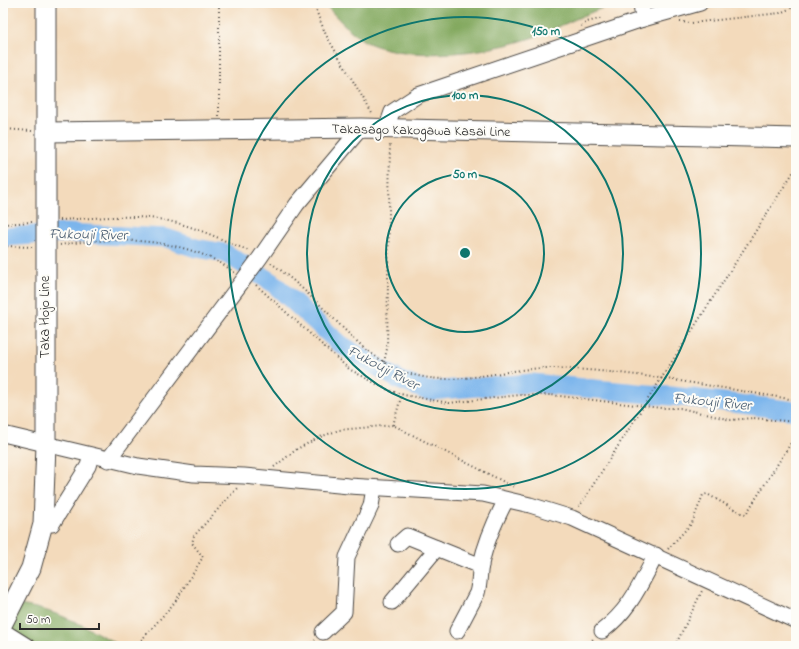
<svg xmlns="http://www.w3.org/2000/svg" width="799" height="649" viewBox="0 0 799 649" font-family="'Indie Flower',sans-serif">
<rect width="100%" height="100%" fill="#fdfcf7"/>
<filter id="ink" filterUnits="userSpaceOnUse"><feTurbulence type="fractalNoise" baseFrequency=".025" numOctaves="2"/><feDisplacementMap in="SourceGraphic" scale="8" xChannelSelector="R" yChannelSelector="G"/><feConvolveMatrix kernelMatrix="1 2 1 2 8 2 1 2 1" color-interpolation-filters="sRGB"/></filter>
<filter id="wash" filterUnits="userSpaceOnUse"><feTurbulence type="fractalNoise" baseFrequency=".012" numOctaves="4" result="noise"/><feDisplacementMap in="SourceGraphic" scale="16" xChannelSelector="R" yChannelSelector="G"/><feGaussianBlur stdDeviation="0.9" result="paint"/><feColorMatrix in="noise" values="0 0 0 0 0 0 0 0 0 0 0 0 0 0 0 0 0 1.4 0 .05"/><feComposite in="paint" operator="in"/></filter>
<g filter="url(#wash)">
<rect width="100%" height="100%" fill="#f3dabb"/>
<g fill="#83a95f" stroke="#576a45">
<path d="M324 3H603L605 7C586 14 567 23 547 32 500 52 414 64 366 42 353 35 333 14 324 3Z"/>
<path d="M20 605C61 611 86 627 121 646H3V640Z"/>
</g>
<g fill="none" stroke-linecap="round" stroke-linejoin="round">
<polyline stroke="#7cb5ec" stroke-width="19" points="3,237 66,233 166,238 196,248 225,253 273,283 340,344 399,380 427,391 532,383 691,398 796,411"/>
</g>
</g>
<g filter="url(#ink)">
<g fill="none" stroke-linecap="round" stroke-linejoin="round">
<g stroke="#494541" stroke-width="17">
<g id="minor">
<polyline points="641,3 643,19"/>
<polyline points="386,129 392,112 418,95 643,19 700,3"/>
<polyline points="3,434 138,466 194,474 244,476 349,486 483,494 530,505 572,518 796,621"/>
<polyline points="108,460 259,259 297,204 361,128"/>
<polyline points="43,524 52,524 88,466 91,456"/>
<polyline points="398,544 407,536 481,566"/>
<polyline points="392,602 437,548"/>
<polyline points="3,631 27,646"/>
<path d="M457 631 477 593C480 583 479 574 481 564 486 541 495 521 506 500"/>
<path d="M602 631C630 610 640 585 656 555"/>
<polyline points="323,632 344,612 347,557 371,506 374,488"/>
</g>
</g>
<g stroke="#494541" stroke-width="21">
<g id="major">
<polyline points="47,132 361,128 796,138"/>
<polyline points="3,623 31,568 43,524 46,445 46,3"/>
</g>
</g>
<g stroke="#494541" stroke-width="2" stroke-dasharray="1 3" stroke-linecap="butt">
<polyline points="219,3 219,116"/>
<polyline points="313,3 326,35 373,115"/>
<polyline points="680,22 691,23 780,13 796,6"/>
<polyline points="581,26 587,22 603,18"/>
<polyline points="3,129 32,131"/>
<path d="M60 220C97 218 136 213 173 222 199 228 224 241 250 251"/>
<polyline points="3,224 32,222"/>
<path d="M60 245C114 236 190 237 235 273"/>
<polyline points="3,246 32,247"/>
<path d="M271 263C288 275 304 290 319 304 343 327 364 353 395 368 448 393 499 367 553 368 635 371 715 387 796 400"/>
<polyline points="256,285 349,369 388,390 404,395 449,403 520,395 551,395 661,408 680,408 731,420 753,418 796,422"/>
<polyline points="384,362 387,349 390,143"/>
<polyline points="393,425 402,394"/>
<polyline points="274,467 297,449 320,437 339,430 393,425 516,488"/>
<polyline points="579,507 796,168"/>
<polyline points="668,549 692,523 703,495 707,494 741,513 746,514 796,435"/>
<polyline points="136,646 175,602 203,557 192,543 194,536 238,487"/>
<polyline points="309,646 315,640"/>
<polyline points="587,646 593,639"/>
<polyline points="675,646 702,591"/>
</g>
<use href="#minor" stroke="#fff" stroke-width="15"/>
<use href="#major" stroke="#fff" stroke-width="19"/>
</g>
</g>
<g fill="none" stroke="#0f766e" stroke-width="2">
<circle cx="465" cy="253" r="79"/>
<circle cx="465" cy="253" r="158"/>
<circle cx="465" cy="253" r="236"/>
</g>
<g text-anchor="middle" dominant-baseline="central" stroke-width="4" stroke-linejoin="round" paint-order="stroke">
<g font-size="14" fill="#2b2b2b" stroke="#fdfcf7">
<text transform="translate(421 131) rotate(1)">Takasago Kakogawa Kasai Line</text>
<text transform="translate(45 317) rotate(-90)">Taka Hojo Line</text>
</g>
<g font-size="15" font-style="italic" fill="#475b6f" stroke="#fdfcf7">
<text transform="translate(88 235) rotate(1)">Fukouji River</text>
<text transform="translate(383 368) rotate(28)">Fukouji River</text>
<text transform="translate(712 402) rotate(6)">Fukouji River</text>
</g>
</g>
<circle cx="465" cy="253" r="6" fill="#0f766e" stroke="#fdfcf7" stroke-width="2"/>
<g font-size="12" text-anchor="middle" font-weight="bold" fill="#0f766e" stroke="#fdfcf7" stroke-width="4" stroke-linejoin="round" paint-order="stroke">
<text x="546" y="35">150 m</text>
<text x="465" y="99">100 m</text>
<text x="465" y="178">50 m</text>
</g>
<rect width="799" height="649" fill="none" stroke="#fdfcf7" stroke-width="16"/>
<path d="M20 623v6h79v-6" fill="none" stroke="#2b2b2b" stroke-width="2"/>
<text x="26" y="623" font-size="12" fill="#2b2b2b" stroke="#fdfcf7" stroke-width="3" paint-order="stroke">50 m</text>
</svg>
